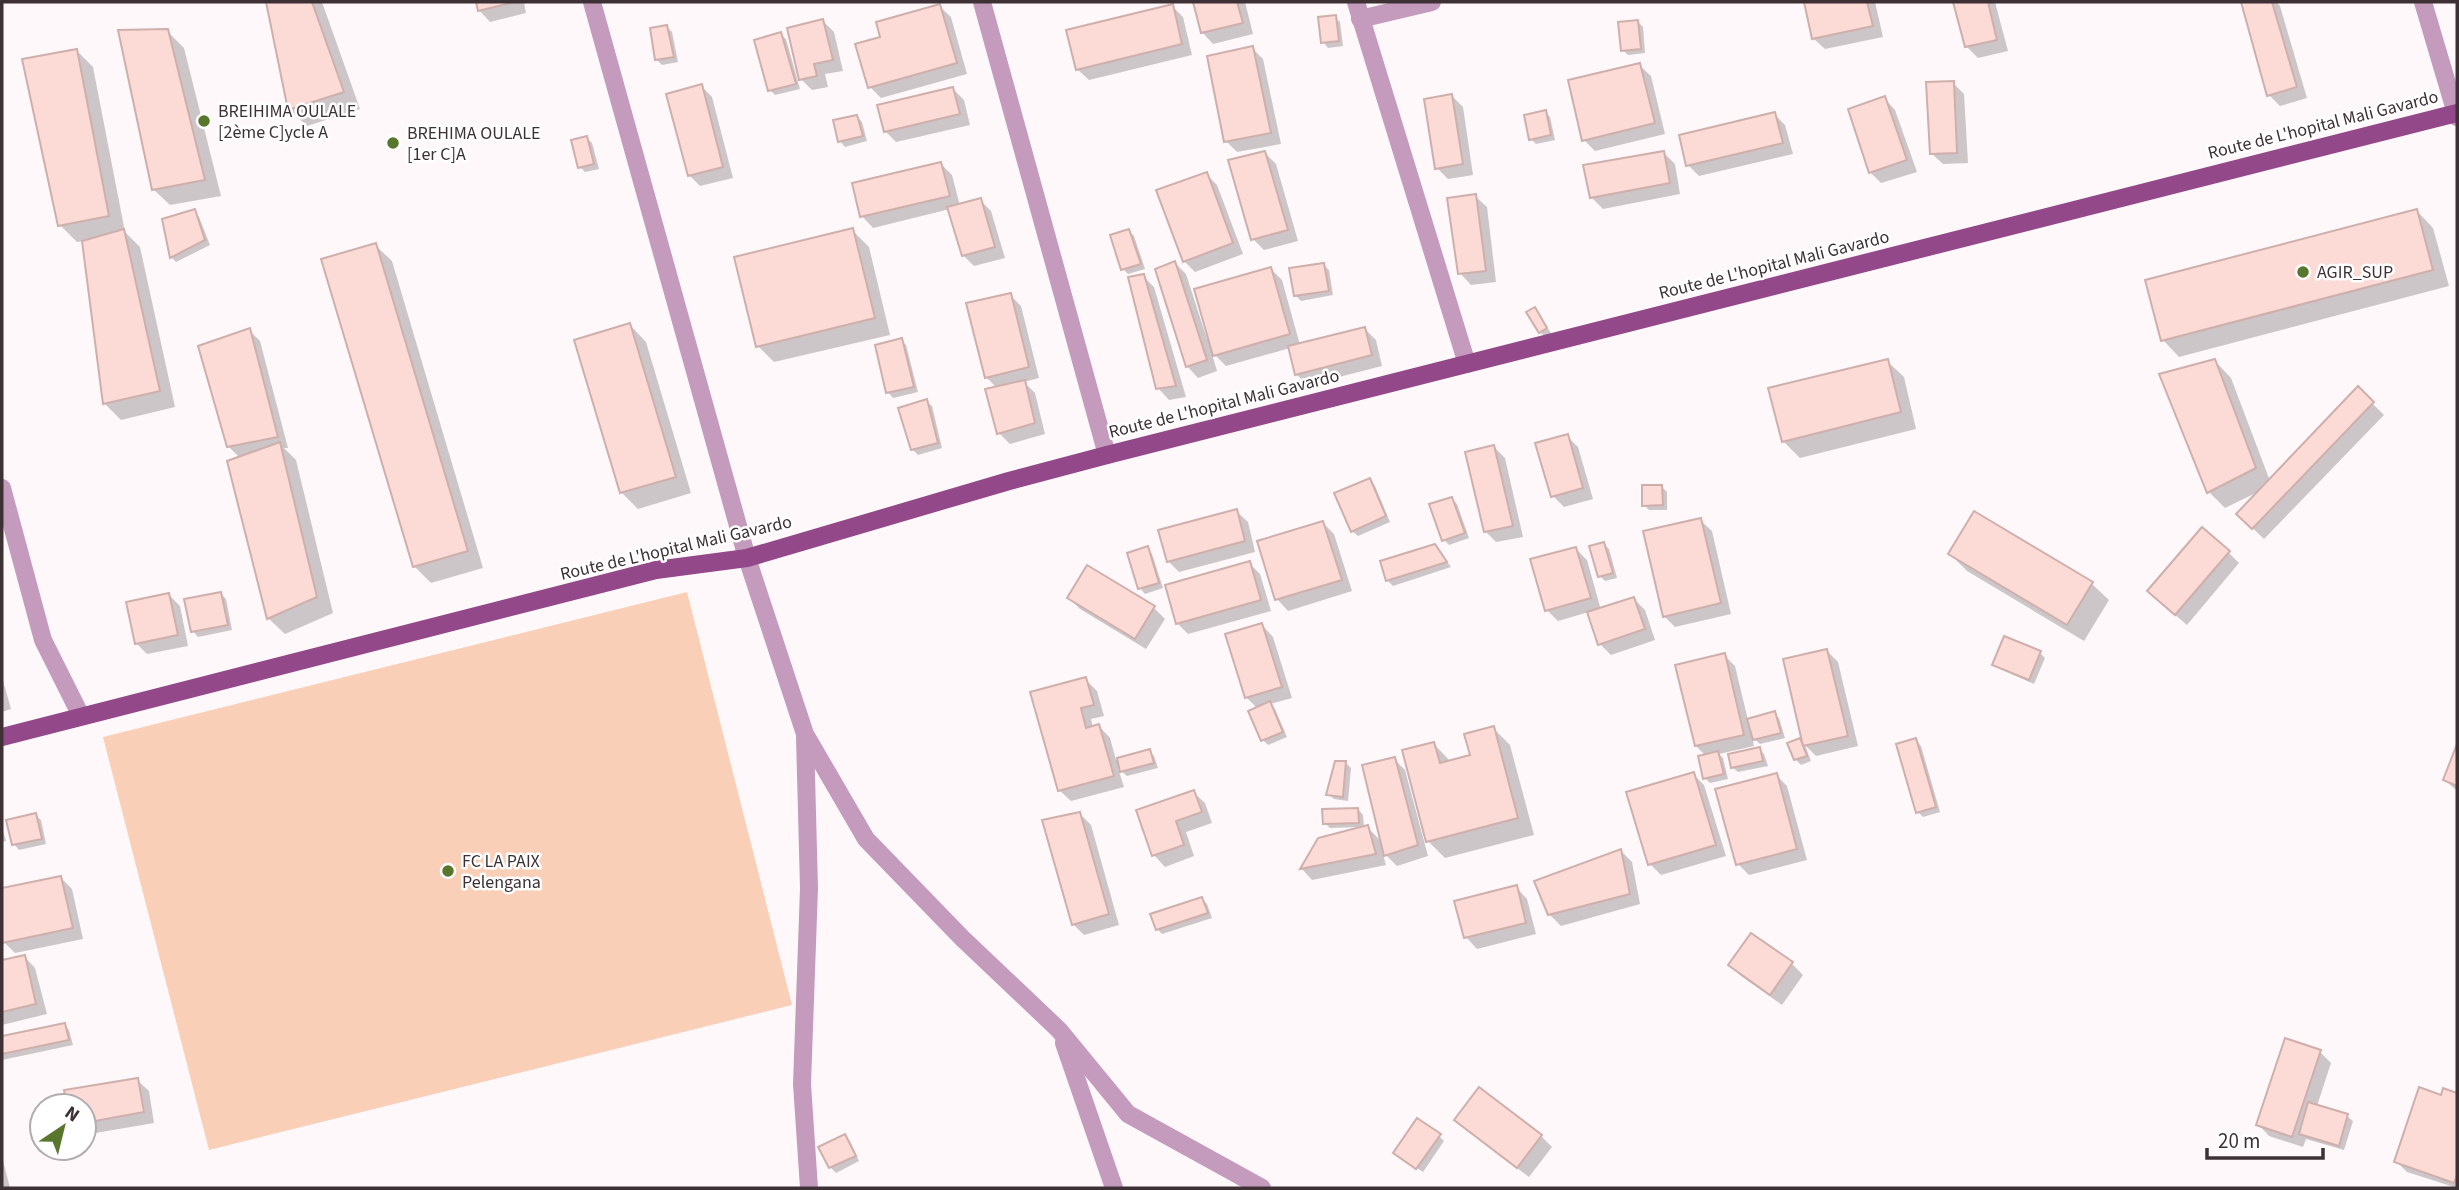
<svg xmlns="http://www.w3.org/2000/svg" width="2459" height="1190" viewBox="0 0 2459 1190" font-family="'Source Sans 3',sans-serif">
<rect width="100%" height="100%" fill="#fff8fa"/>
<polygon fill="#facfb7" points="687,592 792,1005 209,1150 103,737"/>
<g fill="#0003">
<polygon points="268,2 322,2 360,109 307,126 290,110"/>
<polygon points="478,2 524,2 526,13 490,22 479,10"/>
<polygon points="1194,2 1245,2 1253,34 1213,44 1202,32"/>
<polygon points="1806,2 1875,2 1883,37 1825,49 1813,38"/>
<polygon points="1955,2 1995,2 2008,51 1978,58 1967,47"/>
<polygon points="2243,2 2276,2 2280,6 2307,98 2280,106 2269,95"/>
<polygon points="939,6 951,17 967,74 881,98 870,87 882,38"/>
<polygon points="1172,6 1183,17 1192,55 1089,80 1077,69"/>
<polygon points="1335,17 1340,22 1343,46 1328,48 1323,42"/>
<polygon points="823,21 834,32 843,71 825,74 828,87 812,90 801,79"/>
<polygon points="1638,22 1643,27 1645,53 1628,55 1623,50"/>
<polygon points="667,27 672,32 678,62 662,65 657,60"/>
<polygon points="167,31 184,48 221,196 170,205 153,189"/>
<polygon points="780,34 786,39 800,89 775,95 770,90"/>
<polygon points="1252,48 1263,59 1281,144 1237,152 1226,141"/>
<polygon points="77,51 93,67 125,232 140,247 175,407 121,420 104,403 83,241 77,242 60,225"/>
<polygon points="1639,65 1651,76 1665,134 1595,151 1584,140"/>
<polygon points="1953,83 1964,94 1968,163 1943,164 1931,153"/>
<polygon points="701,86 712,97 733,178 700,186 689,175"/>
<polygon points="953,89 964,100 970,125 896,142 885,131"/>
<polygon points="1452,96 1463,107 1473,175 1448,179 1437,168"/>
<polygon points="1884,98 1895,110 1917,172 1881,183 1870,172"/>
<polygon points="1545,112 1550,117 1555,140 1536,144 1531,139"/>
<polygon points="1774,114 1785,125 1793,154 1699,176 1688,165"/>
<polygon points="857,116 862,122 867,141 845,147 840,141"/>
<polygon points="587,138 592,143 599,169 585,172 580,167"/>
<polygon points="1663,152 1675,164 1680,194 1603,209 1591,197"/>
<polygon points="1265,153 1276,164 1298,241 1264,250 1253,239"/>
<polygon points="940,163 952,175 960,206 980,200 991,211 1005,258 974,266 963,255 950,209 873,228 862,216"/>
<polygon points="1206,174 1217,185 1243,254 1195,272 1184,261"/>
<polygon points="1475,196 1487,207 1496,282 1471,285 1460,273"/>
<polygon points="194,211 199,217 210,245 176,262 171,257"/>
<polygon points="2417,211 2433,228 2449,286 2179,357 2163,340"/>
<polygon points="852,230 869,247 890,335 774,362 758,346"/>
<polygon points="1129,231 1134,236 1145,269 1128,274 1123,269"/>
<polygon points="375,245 392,261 483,568 431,583 414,566"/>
<polygon points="1175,263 1186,274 1207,339 1271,269 1282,280 1300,345 1365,329 1376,340 1382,366 1308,385 1296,374 1290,348 1226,366 1211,351 1217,371 1198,378 1187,366"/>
<polygon points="1324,265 1329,270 1333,295 1301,301 1295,295"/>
<polygon points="1143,276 1154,287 1186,397 1169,400 1158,388"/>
<polygon points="1010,295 1021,306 1039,378 1024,382 1035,393 1045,434 1010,444 999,433 997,388 986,377"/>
<polygon points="1535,310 1551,333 1545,337 1540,332"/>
<polygon points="630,325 646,342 691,493 638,509 621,492"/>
<polygon points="249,330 260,341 288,448 284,448 296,460 333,613 285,634 268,618 240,458 228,446"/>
<polygon points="901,340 906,345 918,392 893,398 888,392"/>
<polygon points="1887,361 1904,377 1916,429 1800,458 1783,441"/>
<polygon points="2215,361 2231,378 2270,481 2358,389 2384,415 2264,539 2238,514 2260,491 2225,508 2209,492"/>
<polygon points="926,401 932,406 942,448 918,455 912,449"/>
<polygon points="1567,436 1578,447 1593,499 1564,507 1553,496"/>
<polygon points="1494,447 1505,458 1523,537 1496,542 1485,531"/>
<polygon points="1369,480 1375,486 1390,522 1358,536 1352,531"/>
<polygon points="1662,487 1667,492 1667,510 1649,510 1644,505"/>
<polygon points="1452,499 1457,504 1469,538 1449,545 1444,540"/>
<polygon points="1236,511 1248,522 1255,552 1179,572 1168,561"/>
<polygon points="1700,520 1712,531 1731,614 1675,627 1664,616"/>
<polygon points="1323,523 1334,534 1352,591 1288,611 1277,599"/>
<polygon points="1604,544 1609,549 1617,578 1605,581 1600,576"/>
<polygon points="1435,546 1451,567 1393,586 1388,581"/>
<polygon points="1147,548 1152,554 1163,588 1145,594 1140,588 1130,554"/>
<polygon points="1576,549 1587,560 1601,610 1634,599 1645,610 1655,640 1611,655 1600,644 1589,612 1558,621 1547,610"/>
<polygon points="2228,552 2239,563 2187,625 2160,602"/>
<polygon points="1950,554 2092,584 2109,600 2084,641 1967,571"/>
<polygon points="1249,563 1260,574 1271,611 1188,634 1177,623"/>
<polygon points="168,594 180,606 188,646 147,654 136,643"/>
<polygon points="221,594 226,599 232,630 198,637 193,631"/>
<polygon points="1069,598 1154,608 1165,619 1146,649 1080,609"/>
<polygon points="1262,625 1273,637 1292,698 1270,704 1275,709 1287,737 1268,745 1263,740 1258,709 1246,697"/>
<polygon points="1827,651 1838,662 1858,746 1816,756 1805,745"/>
<polygon points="2040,653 2045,658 2034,684 2000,669 1994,664"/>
<polygon points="1724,655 1735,666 1748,720 1774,713 1779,718 1785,738 1760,744 1752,737 1754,746 1719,754 1723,758 1728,779 1710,783 1705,778 1706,756 1696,746"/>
<polygon points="2,677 11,709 2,712"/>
<polygon points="1085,679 1097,691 1104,716 1091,719 1093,728 1099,726 1110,738 1116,760 1149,751 1154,756 1158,768 1127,776 1118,768 1124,787 1071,801 1059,790"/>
<polygon points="1493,728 1510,745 1534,835 1445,858 1428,841 1434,744 1451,762 1472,756"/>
<polygon points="1799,740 1805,745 1811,761 1801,765 1795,759"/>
<polygon points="1916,740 1921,746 1940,812 1923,817 1918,812"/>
<polygon points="1759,749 1764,754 1768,766 1738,772 1732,767"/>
<polygon points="2457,749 2457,791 2445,780"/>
<polygon points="1394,759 1405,770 1428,856 1397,866 1382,851 1386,865 1312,880 1302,869 1319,839 1361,827 1330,828 1325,823 1358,809 1363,815 1364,828 1367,827 1383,843"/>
<polygon points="1346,763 1351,768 1348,801 1334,799 1328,794"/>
<polygon points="1693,774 1704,785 1726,856 1661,875 1650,864"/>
<polygon points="1776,775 1787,786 1807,860 1749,875 1738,864"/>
<polygon points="1193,792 1205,803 1212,823 1186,832 1194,856 1165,867 1154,855"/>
<polygon points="1080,814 1091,825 1119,925 1084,935 1073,924"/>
<polygon points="35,815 41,820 46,844 19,850 14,844"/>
<polygon points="2,827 6,841 2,842"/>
<polygon points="1621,851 1632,862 1640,904 1561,926 1549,914"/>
<polygon points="61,878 72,889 83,939 15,953 4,942 2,933 2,890"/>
<polygon points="1516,887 1527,899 1536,934 1477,949 1466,937"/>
<polygon points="1202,899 1207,904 1212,918 1162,934 1157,929"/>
<polygon points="1751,935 1792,964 1803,975 1782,1005 1741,976 1730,965"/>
<polygon points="24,956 35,968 47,1014 2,1025 2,962"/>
<polygon points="64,1024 69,1030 73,1045 2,1060 2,1038"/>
<polygon points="2320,1052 2331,1063 2317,1106 2347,1116 2353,1121 2344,1150 2306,1139 2303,1147 2269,1136 2258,1124"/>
<polygon points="137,1080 149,1091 154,1123 84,1135 84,1106 69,1106"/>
<polygon points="2444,1091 2457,1095 2457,1188 2407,1172 2396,1161 2442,1097"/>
<polygon points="1456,1120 1541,1136 1552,1147 1529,1177 1468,1131"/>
<polygon points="844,1136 850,1141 859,1161 836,1173 830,1167 820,1148"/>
<polygon points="1439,1136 1444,1141 1423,1172 1398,1155"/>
<polygon points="2,1156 10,1188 2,1188"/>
</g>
<g fill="#fcdbd7" stroke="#cfafac" stroke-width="2">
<polygon points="266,2 312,2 344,92 288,110"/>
<polygon points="476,2 515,2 478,11"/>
<polygon points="1193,2 1237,2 1243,23 1201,33"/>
<polygon points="1804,2 1867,2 1873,26 1812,39"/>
<polygon points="1953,2 1988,2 1997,40 1965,47"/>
<polygon points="2241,2 2272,2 2297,87 2267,96"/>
<polygon points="940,4 957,63 868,88 855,44 880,37 876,22"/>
<polygon points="1173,4 1182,44 1076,70 1066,30"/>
<polygon points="1336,15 1339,41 1321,43 1318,17"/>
<polygon points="823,19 833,60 814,64 817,76 799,80 787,28"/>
<polygon points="1638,20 1641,49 1621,51 1618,22"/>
<polygon points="667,25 674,57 655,60 650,28"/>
<polygon points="168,29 205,180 152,190 118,30"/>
<polygon points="781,32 796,84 768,91 754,40"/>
<polygon points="1253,46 1271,133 1224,142 1207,56"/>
<polygon points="77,49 109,216 58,226 22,59"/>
<polygon points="1640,63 1655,123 1582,141 1568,80"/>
<polygon points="1954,81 1957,153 1930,154 1926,82"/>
<polygon points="702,84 723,167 688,176 666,94"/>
<polygon points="953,87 960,114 884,132 877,105"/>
<polygon points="1452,94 1463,164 1435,169 1424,99"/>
<polygon points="1885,96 1907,160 1869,173 1848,109"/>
<polygon points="1546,110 1551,135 1529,140 1524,115"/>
<polygon points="1775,112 1783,143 1686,166 1679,135"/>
<polygon points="857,115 863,136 838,142 833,120"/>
<polygon points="587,136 594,164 578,168 571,140"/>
<polygon points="1265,151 1288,230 1251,240 1228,160"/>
<polygon points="1664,151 1670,183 1590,198 1583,165"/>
<polygon points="941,162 950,196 860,217 852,183"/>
<polygon points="1207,172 1233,243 1183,262 1156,190"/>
<polygon points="1476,194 1486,271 1458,274 1447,198"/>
<polygon points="981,198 995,247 962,256 947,207"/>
<polygon points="195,209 205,240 170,258 162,219"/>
<polygon points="2417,209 2433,270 2161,341 2145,280"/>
<polygon points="853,228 875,318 756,347 734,257"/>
<polygon points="124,229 160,391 103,404 82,241"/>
<polygon points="1129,229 1141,264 1121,270 1110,235"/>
<polygon points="376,243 468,551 413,567 321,259"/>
<polygon points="1175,261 1207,360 1186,367 1155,269"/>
<polygon points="1324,263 1329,291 1294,296 1289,268"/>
<polygon points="1271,267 1290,334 1213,356 1194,289"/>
<polygon points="1144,274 1176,386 1156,389 1128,277"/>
<polygon points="1011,293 1029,367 985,378 966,303"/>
<polygon points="1535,307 1547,328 1539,333 1526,312"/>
<polygon points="630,323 676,477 620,493 574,340"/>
<polygon points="1365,327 1372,355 1295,375 1288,346"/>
<polygon points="250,328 278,437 227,447 198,346"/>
<polygon points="902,338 914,387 886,393 875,345"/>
<polygon points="1888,359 1901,412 1782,442 1768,388"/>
<polygon points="2215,359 2256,468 2207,493 2159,374"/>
<polygon points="1025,380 1035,423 997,434 985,389"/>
<polygon points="2358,386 2374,402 2252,529 2236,514"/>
<polygon points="927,399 938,443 911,450 898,408"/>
<polygon points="1568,434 1583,488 1551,497 1535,443"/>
<polygon points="280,442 317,597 267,619 227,461"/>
<polygon points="1494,445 1513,526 1484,532 1465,452"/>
<polygon points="1370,478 1386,516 1351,532 1334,493"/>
<polygon points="1642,485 1662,485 1663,505 1642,506"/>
<polygon points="1452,497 1465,533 1442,541 1429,504"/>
<polygon points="1237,509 1245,541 1167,562 1158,530"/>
<polygon points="1974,511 2093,582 2067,625 1948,554"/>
<polygon points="1701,518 1721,603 1663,617 1643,531"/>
<polygon points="1323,521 1342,580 1275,600 1257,541"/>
<polygon points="2202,527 2230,551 2175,615 2147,591"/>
<polygon points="1604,542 1613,573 1598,577 1589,546"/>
<polygon points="1435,544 1447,562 1386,581 1380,561"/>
<polygon points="1148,546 1159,583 1138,589 1127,553"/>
<polygon points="1576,547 1591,598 1545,611 1530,559"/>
<polygon points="1250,561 1261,600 1176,624 1165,585"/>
<polygon points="1087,565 1155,606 1135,639 1067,598"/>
<polygon points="221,592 228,625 191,632 184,599"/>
<polygon points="169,593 178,635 135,644 126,602"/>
<polygon points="1634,597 1645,629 1598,645 1587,612"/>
<polygon points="1262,623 1282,687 1245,698 1225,634"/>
<polygon points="2004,636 2041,651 2029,680 1992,665"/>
<polygon points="1827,649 1848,736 1803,746 1783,659"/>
<polygon points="1725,653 1744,735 1695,746 1675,665"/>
<polygon points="1086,677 1094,705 1081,708 1086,728 1099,724 1114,776 1058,791 1030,692"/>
<polygon points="1270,701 1283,732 1261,741 1248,711"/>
<polygon points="1775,711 1781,733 1753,740 1747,719"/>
<polygon points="1494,726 1518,818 1426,842 1402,750 1434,742 1440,763 1470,755 1464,734"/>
<polygon points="1800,738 1807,756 1794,760 1787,743"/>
<polygon points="1916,738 1936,807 1916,813 1896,744"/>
<polygon points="2457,744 2457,786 2443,780"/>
<polygon points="1760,747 1763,761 1731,768 1728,754"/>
<polygon points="1150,749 1154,763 1120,772 1117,758"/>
<polygon points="1718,751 1724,774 1703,779 1698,756"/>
<polygon points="1395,757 1418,845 1384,856 1362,765"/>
<polygon points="1335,761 1346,761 1343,797 1326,795"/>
<polygon points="1694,772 1716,845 1648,865 1626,792"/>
<polygon points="1777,773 1797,849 1736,865 1715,789"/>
<polygon points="1194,790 1202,812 1176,821 1184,845 1152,856 1136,810"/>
<polygon points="1358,808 1359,823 1323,824 1322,809"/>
<polygon points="1080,812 1109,914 1072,925 1042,820"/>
<polygon points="36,813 42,839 12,845 6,820"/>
<polygon points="1368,825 1376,854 1300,869 1318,838"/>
<polygon points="1621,849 1630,894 1548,915 1534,881"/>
<polygon points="61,876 73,928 2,943 2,888"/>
<polygon points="1517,885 1526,923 1464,938 1454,901"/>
<polygon points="1202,897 1208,913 1156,930 1150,914"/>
<polygon points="1751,933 1793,962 1770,995 1728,965"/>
<polygon points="25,955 36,1004 2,1012 2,960"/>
<polygon points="65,1023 69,1040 2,1054 2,1036"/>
<polygon points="2285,1038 2321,1050 2292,1137 2256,1125"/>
<polygon points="138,1078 144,1112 84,1123 84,1106 67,1106 64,1090"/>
<polygon points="1479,1087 1542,1135 1517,1168 1454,1120"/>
<polygon points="2419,1087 2441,1095 2443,1088 2457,1093 2457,1175 2454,1183 2394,1162"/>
<polygon points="2308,1102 2348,1114 2339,1146 2299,1134"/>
<polygon points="1417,1118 1441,1134 1416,1169 1393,1153"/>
<polygon points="845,1134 856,1156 829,1168 818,1147"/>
</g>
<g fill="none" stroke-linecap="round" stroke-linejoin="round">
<g stroke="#c59bbd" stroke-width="18">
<polyline points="592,2 747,558 805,734 866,839 962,938 1059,1030 1128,1114 1262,1188"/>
<polyline points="982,2 1107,455"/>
<polyline points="1356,2 1467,364"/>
<polyline points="2423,2 2457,117"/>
<polyline points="1360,19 1432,2"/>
<polyline points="2,488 43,640 81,716"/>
<polyline points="805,737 809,888 802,1084 809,1188"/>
<polyline points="1064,1043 1114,1188"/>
</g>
<polyline stroke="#934989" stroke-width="18" points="2,737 656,570 747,558 1009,481 1107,455 2457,113"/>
</g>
<g fill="#58762c" stroke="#fff" stroke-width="2.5">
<circle cx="204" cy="121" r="7"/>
<circle cx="393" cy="143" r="7"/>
<circle cx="2303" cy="272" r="7"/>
<circle cx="448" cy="871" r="7"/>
</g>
<g text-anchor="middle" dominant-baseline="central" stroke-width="5" stroke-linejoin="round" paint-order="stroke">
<g font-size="18" fill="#3e3135" stroke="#fff" text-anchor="start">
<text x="218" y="111">BREIHIMA OULALE<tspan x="218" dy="21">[2ème C]ycle A</tspan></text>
<text x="407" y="133">BREHIMA OULALE<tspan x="407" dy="21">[1er C]A</tspan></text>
<text x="2317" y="272">AGIR_SUP</text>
<text x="462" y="861">FC LA PAIX<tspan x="462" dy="21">Pelengana</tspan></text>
</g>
<g font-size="18" fill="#3e3135" stroke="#fff">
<text transform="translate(2323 125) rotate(-14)">Route de L'hopital Mali Gavardo</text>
<text transform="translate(1774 265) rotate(-14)">Route de L'hopital Mali Gavardo</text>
<text transform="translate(1224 404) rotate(-14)">Route de L'hopital Mali Gavardo</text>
<text transform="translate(676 548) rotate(-13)">Route de L'hopital Mali Gavardo</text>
</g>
</g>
<rect width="2459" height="1190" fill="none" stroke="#3e3135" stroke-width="7"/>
<g transform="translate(63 1127) rotate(35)"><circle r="33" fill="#ffffff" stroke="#b2adae" stroke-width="2"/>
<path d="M0-5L12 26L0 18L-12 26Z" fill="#58762c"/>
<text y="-10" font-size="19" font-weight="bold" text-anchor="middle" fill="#3e3135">N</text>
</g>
<path d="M2207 1148v10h116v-10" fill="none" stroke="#3e3135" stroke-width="3.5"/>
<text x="2218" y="1148" font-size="21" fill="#3e3135" stroke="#ffffff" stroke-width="5" paint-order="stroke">20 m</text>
</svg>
